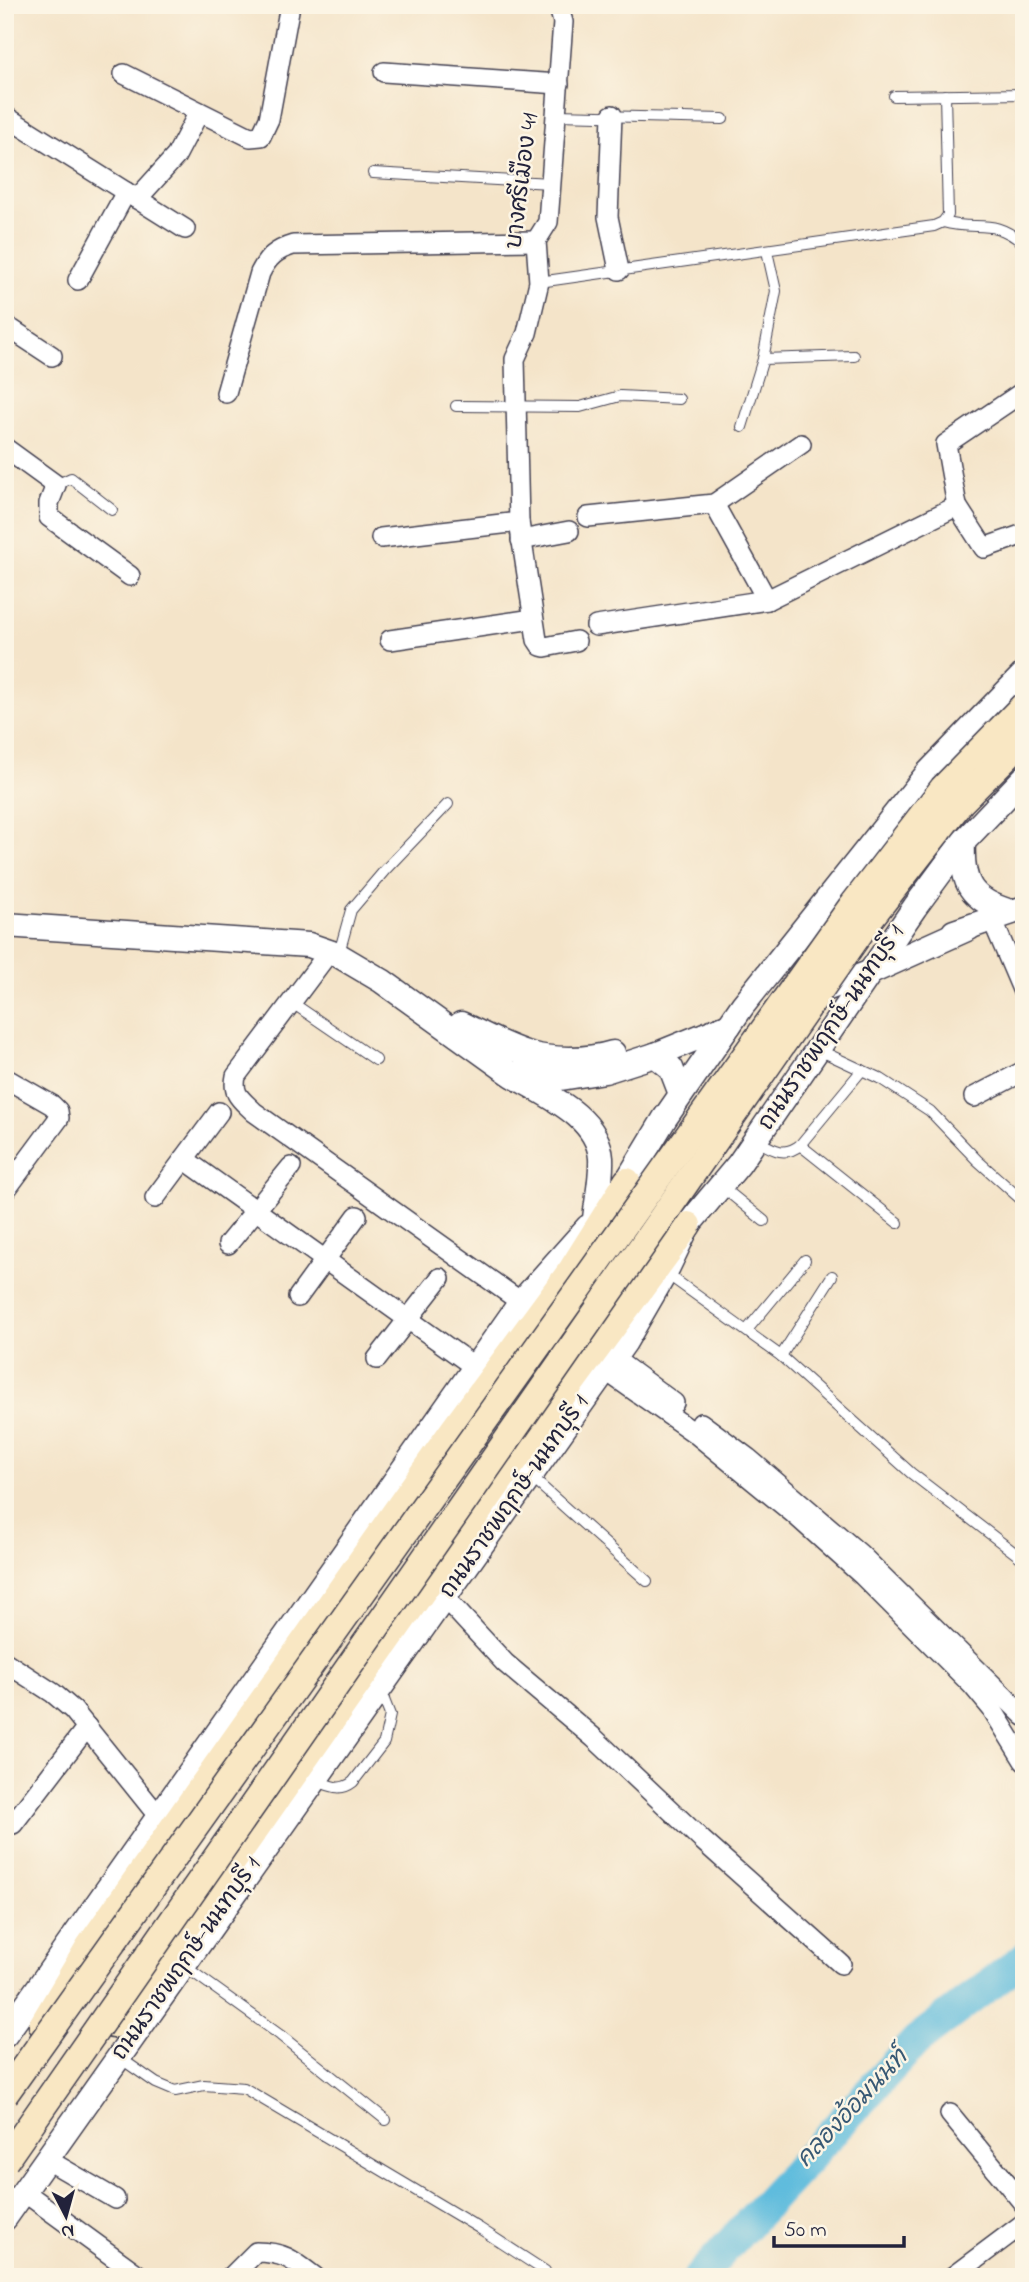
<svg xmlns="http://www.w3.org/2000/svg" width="1029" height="2282" viewBox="0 0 1029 2282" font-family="'Indie Flower','Playpen Sans Thai',sans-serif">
<rect width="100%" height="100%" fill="#fcf5e5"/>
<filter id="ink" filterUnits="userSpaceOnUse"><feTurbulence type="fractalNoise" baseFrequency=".0143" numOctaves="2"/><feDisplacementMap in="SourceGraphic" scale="14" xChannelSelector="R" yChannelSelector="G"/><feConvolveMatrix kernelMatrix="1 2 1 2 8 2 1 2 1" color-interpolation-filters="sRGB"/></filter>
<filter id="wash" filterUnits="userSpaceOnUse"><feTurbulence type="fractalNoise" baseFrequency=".00686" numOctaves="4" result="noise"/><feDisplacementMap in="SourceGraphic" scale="28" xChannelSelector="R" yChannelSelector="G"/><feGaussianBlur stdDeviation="1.57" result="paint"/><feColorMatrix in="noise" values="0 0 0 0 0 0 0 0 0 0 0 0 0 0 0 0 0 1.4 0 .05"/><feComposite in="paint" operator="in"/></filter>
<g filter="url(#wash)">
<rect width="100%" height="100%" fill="#f4e4c9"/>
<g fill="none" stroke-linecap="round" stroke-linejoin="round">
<polyline stroke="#5fbcdd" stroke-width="32" points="699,2277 916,2041 1024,1958"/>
</g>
</g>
<g filter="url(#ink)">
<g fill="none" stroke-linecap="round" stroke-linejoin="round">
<g stroke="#423f50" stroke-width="12">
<g id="service">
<polyline points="894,96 1024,94"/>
<polyline points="557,115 723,119"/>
<polyline points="373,173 551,183"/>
<path d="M943 222C978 232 992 216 1024 244"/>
<polyline points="539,282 934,226 943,222 948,215 945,95"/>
<polyline points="763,359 854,356"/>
<polyline points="456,406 580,407 620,396 679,399"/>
<polyline points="742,427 763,359 776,291 767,251"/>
<polyline points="56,485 71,478 112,510"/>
<polyline points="339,953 351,910 385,870 448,804"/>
<polyline points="291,1002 376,1060"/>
<polyline points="819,1050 881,1079 930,1111 977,1160 1024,1202"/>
<path d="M756 1140C772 1149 784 1158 800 1145L862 1070"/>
<polyline points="800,1145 898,1223"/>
<polyline points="721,1186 764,1221"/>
<polyline points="667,1274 781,1356 911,1473 1024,1560"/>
<polyline points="747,1330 805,1260"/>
<polyline points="781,1356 832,1276"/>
<polyline points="530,1476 647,1581"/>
<path d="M317 1781C331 1786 340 1792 353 1782L384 1742 390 1715 381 1692"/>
<polyline points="183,1965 280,2035 386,2120"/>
<polyline points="120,2058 156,2083 175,2091 204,2085 244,2088 479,2228 545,2271"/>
</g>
</g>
<g stroke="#423f50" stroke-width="22">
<g id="minor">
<polyline points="559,8 563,22 548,222 536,241 539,282 527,333 515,359 519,522 537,640 541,646 545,647 576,641"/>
<polyline points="384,72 559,84"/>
<polyline points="124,74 250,137 261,136 269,119 290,5"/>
<polyline points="612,115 608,217 619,270"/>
<polyline points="5,116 185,229"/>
<polyline points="137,199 176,156 199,112"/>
<polyline points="78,280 126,192"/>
<polyline points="5,325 52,356"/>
<polyline points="1024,391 946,444 957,506 984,548 1024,534"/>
<path d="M226 393 260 273C268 257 276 250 293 245L536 241"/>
<polyline points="5,448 56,485 49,503 49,517 130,576"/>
<polyline points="714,504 767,600"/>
<polyline points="588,517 714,504 801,444"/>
<polyline points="381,538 519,522"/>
<polyline points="521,540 569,531"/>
<polyline points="596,626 767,600 957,506"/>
<polyline points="390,640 533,619"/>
<polyline points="992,919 1024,994"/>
<path d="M329 952 236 1076C232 1095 241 1099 254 1112L521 1302"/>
<polyline points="5,1078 52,1105 58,1111 59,1118 5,1191"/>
<polyline points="974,1097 1024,1071"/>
<polyline points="184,1159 475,1367"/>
<polyline points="155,1198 219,1112"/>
<polyline points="228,1244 291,1167"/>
<polyline points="298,1297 357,1216"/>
<polyline points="613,1358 674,1403"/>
<polyline points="377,1359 440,1278"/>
<polyline points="605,1370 696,1434 794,1514 863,1576 972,1685 992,1709 1024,1761"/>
<polyline points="701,1423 748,1458 860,1554 1024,1716"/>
<polyline points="444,1597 505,1663 594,1738 702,1840 841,1964"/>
<polyline points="5,1662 53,1693 73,1710 159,1817"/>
<polyline points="13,1824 87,1727"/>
<polyline points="950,2114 1024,2204"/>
<polyline points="46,2159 115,2199"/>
<polyline points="23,2191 141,2277"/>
<path d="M231 2277 256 2252C284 2252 293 2260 315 2277"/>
<polyline points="952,2277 1024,2223"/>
</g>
</g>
<g stroke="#423f50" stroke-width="27">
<g id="tertiary">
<path d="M963 842C961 883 970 900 1011 912"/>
<polyline points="5,925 309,945 338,955 382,981 510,1073 561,1078 605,1071 655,1055 729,1025"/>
<polyline points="954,932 1024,908"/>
<polyline points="809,995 869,973 969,928"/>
<path d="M461 1024C482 1034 504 1046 526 1053 552 1061 587 1061 613 1053"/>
<polyline points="655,1055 671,1068 681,1094"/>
<path d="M513 1075C545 1095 598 1116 601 1158 602 1178 597 1199 595 1219"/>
<polyline points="614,1196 627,1181 665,1118 743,1005 928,773 1024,674"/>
<polyline points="5,2035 521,1302 588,1227"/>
<polyline points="5,2218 625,1342 665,1273 688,1225 739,1164 915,907 963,842 1024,778"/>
</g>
</g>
<g stroke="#423f50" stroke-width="29">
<g id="secondary">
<polyline points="42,2025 89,1946 452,1431 571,1270 627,1181"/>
<polyline points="113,2025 161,1964 508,1470 688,1225"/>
</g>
</g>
<use href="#service" stroke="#fff" stroke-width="10"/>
<use href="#minor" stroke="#fff" stroke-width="19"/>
<use href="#tertiary" stroke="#fff" stroke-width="24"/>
<use href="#secondary" stroke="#f9e7c3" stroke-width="26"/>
<g stroke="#423f50" stroke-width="29" stroke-linecap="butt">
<g id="secondary-bridge">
<polyline points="5,2094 851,907 943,788 1024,705"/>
<polyline points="5,2161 869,920 961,802 1024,739"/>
</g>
</g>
<use href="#secondary-bridge" stroke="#f9e7c3" stroke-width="26"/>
</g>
</g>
<g text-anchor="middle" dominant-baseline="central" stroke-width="5" stroke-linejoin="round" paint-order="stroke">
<g font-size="23" fill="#22223b" stroke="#fcf5e5">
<text transform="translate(523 181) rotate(-83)">บางศรีเมือง 41</text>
<text transform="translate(832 1028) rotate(-56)">ถนนราชพฤกษ์-นนทบุรี 1</text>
<text transform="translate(515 1497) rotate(-55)">ถนนราชพฤกษ์-นนทบุรี 1</text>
<text transform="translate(187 1959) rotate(-55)">ถนนราชพฤกษ์-นนทบุรี 1</text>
</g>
<g font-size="24" font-style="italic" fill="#375874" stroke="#fcf5e5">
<text transform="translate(853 2109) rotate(-47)">คลองอ้อมนนท์</text>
</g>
</g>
<rect width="1029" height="2282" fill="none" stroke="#fcf5e5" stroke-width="28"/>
<g transform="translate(66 2216) rotate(174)" stroke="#fcf5e5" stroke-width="5" paint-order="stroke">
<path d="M0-5L12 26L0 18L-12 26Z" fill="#22223b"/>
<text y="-10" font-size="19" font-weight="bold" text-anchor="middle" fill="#22223b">N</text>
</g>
<path d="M774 2236v10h130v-10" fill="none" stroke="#22223b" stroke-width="3.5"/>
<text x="784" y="2236" font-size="21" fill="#22223b" stroke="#fcf5e5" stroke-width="5" paint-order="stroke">50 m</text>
</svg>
